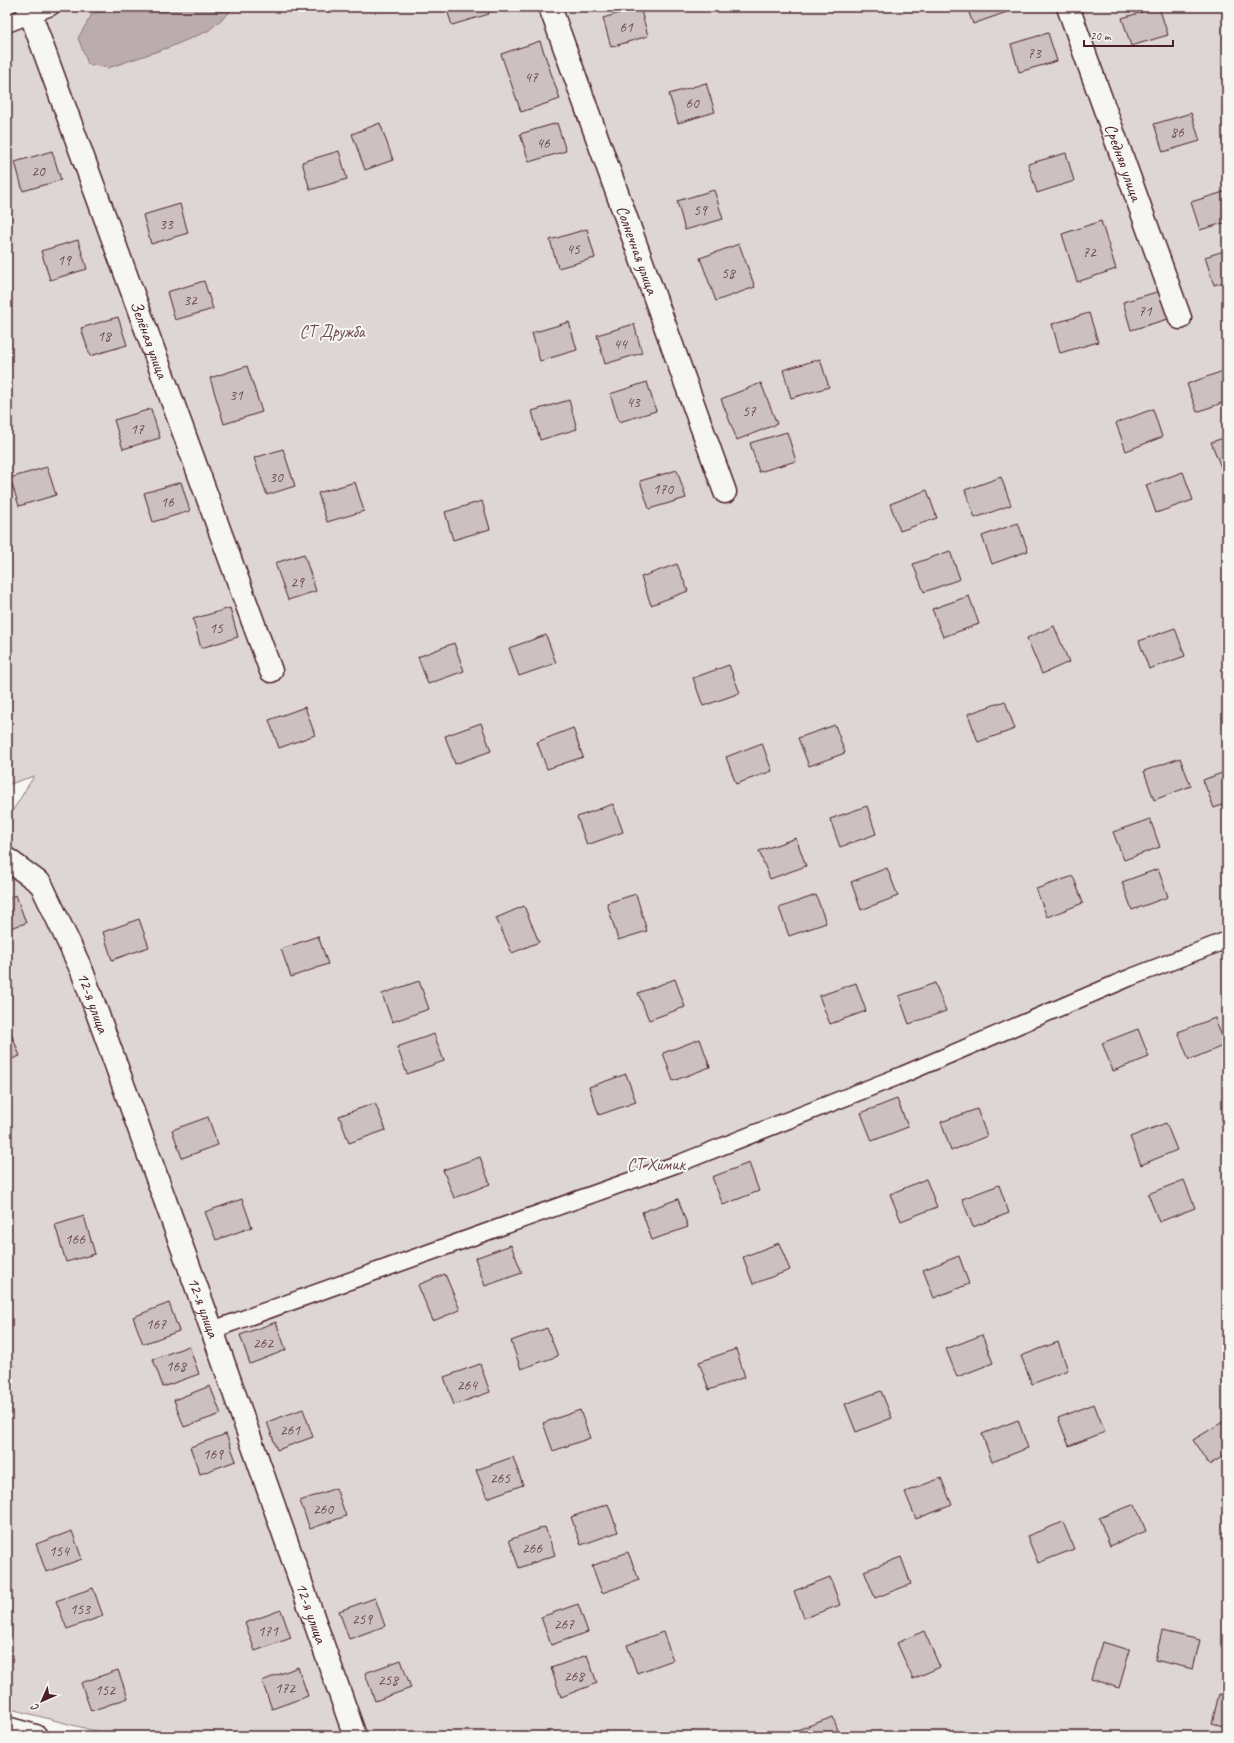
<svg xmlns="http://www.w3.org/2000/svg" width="1234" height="1743" viewBox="0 0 1234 1743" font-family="Caveat,sans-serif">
<rect width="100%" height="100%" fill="#f6f6f2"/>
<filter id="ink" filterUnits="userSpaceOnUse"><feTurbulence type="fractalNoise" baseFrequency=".025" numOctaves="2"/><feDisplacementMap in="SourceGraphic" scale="8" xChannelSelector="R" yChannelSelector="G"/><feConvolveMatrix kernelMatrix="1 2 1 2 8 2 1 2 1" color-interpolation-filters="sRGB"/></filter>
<g filter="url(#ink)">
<polygon fill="#ddd6d5" stroke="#947a80" points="7,7 1227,7 1227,1736 115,1736 7,1708 7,820 34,776 7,785"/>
<polygon fill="#bbadae" stroke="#8e747a" points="233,7 229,13 208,31 170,47 108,68 88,64 78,38 92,14 117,7"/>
<g fill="#ccc1c0" stroke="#4a1f2b">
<polygon points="446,7 487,7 489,14 452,25"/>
<polygon points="640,7 648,36 611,47 603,18"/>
<polygon points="967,7 1021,7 973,24"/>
<polygon points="1159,7 1168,35 1131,46 1122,18"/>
<polygon points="1048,33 1057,61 1019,72 1011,44"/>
<polygon points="540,41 560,99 521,112 501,54"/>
<polygon points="706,83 715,112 678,123 669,94"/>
<polygon points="1191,113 1200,141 1163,152 1154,124"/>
<polygon points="380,123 393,160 365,170 352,134"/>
<polygon points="557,123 566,151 529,162 520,134"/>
<polygon points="52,151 61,180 23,191 15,162"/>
<polygon points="339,151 347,179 310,190 302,162"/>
<polygon points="1066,153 1074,181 1037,193 1028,164"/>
<polygon points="714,190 723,219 685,230 677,201"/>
<polygon points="1227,191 1227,222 1200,230 1191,202"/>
<polygon points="180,204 188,233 151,244 143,215"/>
<polygon points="1101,221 1116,269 1077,282 1062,234"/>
<polygon points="587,229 595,258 558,268 550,240"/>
<polygon points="78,240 87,269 50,280 41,251"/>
<polygon points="739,244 755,287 716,301 700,258"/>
<polygon points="1227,250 1227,281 1214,285 1205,257"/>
<polygon points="204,281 213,309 175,320 167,292"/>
<polygon points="1160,291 1168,319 1131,330 1123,302"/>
<polygon points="1089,313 1098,342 1060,353 1052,324"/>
<polygon points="118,317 127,345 90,356 81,328"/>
<polygon points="569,322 577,350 540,361 532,333"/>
<polygon points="634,324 642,353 605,364 597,335"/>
<polygon points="820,359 829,387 791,398 783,370"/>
<polygon points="247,366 262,412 224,424 210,378"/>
<polygon points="1223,371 1227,382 1227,401 1197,412 1187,384"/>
<polygon points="647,382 656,411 619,422 610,394"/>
<polygon points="761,383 777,424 737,440 721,399"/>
<polygon points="569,400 577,429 540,440 532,411"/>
<polygon points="151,409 160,438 123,449 114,420"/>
<polygon points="1153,409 1162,437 1126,451 1116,423"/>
<polygon points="787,432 796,461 759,472 750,443"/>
<polygon points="1227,437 1227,468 1222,470 1211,442"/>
<polygon points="283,449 295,486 267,495 254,458"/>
<polygon points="47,467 56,495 19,506 10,478"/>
<polygon points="677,470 686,498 649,509 640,481"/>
<polygon points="1183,472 1193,500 1156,513 1146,485"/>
<polygon points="1001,477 1011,505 975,518 965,490"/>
<polygon points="181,482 190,511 153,522 144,493"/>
<polygon points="355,482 364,511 327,522 318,493"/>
<polygon points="927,490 937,518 900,531 890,504"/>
<polygon points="482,501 490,529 453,540 445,512"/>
<polygon points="1018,523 1028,551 992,564 982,536"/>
<polygon points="950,551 960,579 924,592 913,564"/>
<polygon points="304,554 316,591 288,600 275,563"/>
<polygon points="677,564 688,591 651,605 641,577"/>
<polygon points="969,596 979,624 943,637 932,609"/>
<polygon points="230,608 238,637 201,648 193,619"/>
<polygon points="1054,626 1069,662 1042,674 1027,638"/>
<polygon points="1175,628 1185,656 1149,669 1139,641"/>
<polygon points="546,635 556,663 519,676 509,648"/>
<polygon points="454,643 464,671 428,684 418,657"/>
<polygon points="729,665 740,693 703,706 693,678"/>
<polygon points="1005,701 1015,729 978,742 968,714"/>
<polygon points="305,707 315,735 279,748 269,720"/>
<polygon points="481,723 491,751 455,764 445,736"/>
<polygon points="835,725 845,753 809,766 798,738"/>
<polygon points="573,728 583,757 547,769 537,742"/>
<polygon points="762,743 772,771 736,784 726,757"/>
<polygon points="1180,758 1191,786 1154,800 1144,771"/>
<polygon points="1227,771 1227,803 1214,808 1203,780"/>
<polygon points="613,804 623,832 587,845 577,817"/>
<polygon points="867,806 876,834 840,847 830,819"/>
<polygon points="1150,819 1160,847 1124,860 1113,832"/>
<polygon points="796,838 806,866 770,879 759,851"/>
<polygon points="887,868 898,896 861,910 851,882"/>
<polygon points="1158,869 1168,897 1132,910 1122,882"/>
<polygon points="1073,876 1083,903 1047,917 1036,889"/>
<polygon points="636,894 647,931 618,940 607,903"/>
<polygon points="16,895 26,923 7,929 7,898"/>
<polygon points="816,895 826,923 789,936 779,908"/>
<polygon points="524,906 539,942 512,953 496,918"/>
<polygon points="139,919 149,947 112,960 103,932"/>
<polygon points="318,936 328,964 291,977 281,949"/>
<polygon points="675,979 685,1007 649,1020 638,993"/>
<polygon points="419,981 429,1009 392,1022 382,994"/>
<polygon points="856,983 866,1011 830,1024 819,996"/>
<polygon points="935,983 946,1011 909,1024 899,996"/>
<polygon points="1215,1018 1225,1045 1189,1060 1178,1032"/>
<polygon points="9,1028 20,1056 7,1061 7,1029"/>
<polygon points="1138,1029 1149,1057 1113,1071 1102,1043"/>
<polygon points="434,1034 444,1061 407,1074 397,1047"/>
<polygon points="700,1039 710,1067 673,1081 663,1053"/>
<polygon points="626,1074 636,1102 599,1115 589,1087"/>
<polygon points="897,1099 908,1127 872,1141 861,1113"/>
<polygon points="375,1103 386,1130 349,1143 339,1116"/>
<polygon points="977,1109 987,1136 951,1151 941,1122"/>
<polygon points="208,1117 218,1145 182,1158 172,1130"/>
<polygon points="1166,1123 1177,1150 1141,1165 1130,1137"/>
<polygon points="480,1157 490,1184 454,1198 443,1170"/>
<polygon points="749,1163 759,1191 723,1205 712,1177"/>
<polygon points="926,1179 937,1207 901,1221 890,1194"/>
<polygon points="1184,1180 1195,1208 1159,1222 1148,1194"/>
<polygon points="999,1185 1009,1213 973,1227 962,1199"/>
<polygon points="242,1199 252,1227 216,1240 205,1212"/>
<polygon points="678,1199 688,1227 652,1240 642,1212"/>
<polygon points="84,1216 95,1254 66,1262 55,1225"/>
<polygon points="779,1243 790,1270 753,1284 743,1257"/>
<polygon points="511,1245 522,1273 485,1286 475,1258"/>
<polygon points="959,1256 969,1284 934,1298 923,1270"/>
<polygon points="445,1274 460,1310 433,1321 418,1285"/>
<polygon points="169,1303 179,1331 143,1344 133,1317"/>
<polygon points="276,1322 286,1350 250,1364 240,1335"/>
<polygon points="547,1328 558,1356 521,1369 511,1341"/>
<polygon points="982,1335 993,1363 957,1377 946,1349"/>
<polygon points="1058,1342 1068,1370 1032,1384 1021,1356"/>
<polygon points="189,1346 199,1374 163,1387 153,1359"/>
<polygon points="736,1349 745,1377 709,1390 699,1362"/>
<polygon points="7,1352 13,1369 7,1371"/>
<polygon points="480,1364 490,1392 454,1405 444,1377"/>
<polygon points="210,1386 221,1414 184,1427 174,1400"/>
<polygon points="881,1391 892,1418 856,1432 845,1404"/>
<polygon points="1094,1404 1105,1432 1069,1446 1058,1418"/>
<polygon points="303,1409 313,1437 277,1450 267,1422"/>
<polygon points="580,1410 590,1438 553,1451 543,1423"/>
<polygon points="1018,1420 1028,1448 992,1462 982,1434"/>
<polygon points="1226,1420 1227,1454 1209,1465 1193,1440"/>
<polygon points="226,1434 236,1461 200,1474 190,1447"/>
<polygon points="513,1457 523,1485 487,1498 476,1470"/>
<polygon points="941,1478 952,1505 916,1519 905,1492"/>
<polygon points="336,1488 346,1516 310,1529 300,1501"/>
<polygon points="608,1504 618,1532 581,1545 571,1517"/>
<polygon points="1135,1504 1146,1531 1110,1546 1099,1518"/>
<polygon points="1063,1522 1074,1549 1038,1563 1027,1536"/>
<polygon points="545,1527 555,1555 519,1568 509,1540"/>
<polygon points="72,1531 82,1559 46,1572 36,1544"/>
<polygon points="628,1552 639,1580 602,1593 592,1566"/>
<polygon points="901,1557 911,1584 875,1598 864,1571"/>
<polygon points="830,1577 840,1605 804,1618 794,1591"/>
<polygon points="93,1588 103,1616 67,1629 56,1601"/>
<polygon points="375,1598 385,1626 349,1639 339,1611"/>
<polygon points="578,1604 588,1632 551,1645 541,1617"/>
<polygon points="281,1610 291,1638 255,1651 245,1623"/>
<polygon points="924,1631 940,1667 913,1679 897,1643"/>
<polygon points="1162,1631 1200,1640 1193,1669 1155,1660"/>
<polygon points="663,1632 673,1660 637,1673 627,1645"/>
<polygon points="1102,1642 1130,1650 1119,1688 1091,1679"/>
<polygon points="587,1655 597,1683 561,1697 551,1668"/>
<polygon points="401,1660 411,1688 375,1701 365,1673"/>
<polygon points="298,1667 308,1696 272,1709 262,1681"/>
<polygon points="118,1670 128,1698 91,1711 81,1683"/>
<polygon points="1219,1694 1227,1697 1227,1727 1212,1723"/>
<polygon points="833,1717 840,1736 799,1736 797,1730"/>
</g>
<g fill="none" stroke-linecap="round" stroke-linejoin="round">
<g stroke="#4a1f2b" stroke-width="19">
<g id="service">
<polyline points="7,24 51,7"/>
<polyline points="212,1330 680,1163 902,1075 1129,978 1227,940"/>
</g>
</g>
<g stroke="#4a1f2b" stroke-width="25">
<g id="minor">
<path id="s1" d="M28 7 271 671"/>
<path id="s2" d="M550 7 725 492"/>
<path id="s3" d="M1068 7 1180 318"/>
<path id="s4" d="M7 859 41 884 82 971 212 1330 355 1736"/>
<polyline points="7,1728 36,1736"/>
</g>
</g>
<use href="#service" stroke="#f6f6f2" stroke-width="16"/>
<use href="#minor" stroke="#f6f6f2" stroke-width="22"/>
</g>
</g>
<g text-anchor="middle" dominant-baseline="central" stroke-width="4" stroke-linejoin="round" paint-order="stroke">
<g font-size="15" fill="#6a4850">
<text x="626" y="27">61</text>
<text x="1034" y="53">73</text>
<text x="531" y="77">47</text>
<text x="692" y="103">60</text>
<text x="1177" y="132">86</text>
<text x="543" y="143">46</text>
<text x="38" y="171">20</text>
<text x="700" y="210">59</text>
<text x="166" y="224">33</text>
<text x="573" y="249">45</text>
<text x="1089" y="252">72</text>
<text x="64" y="260">19</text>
<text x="728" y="273">58</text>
<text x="190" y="300">32</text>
<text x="1145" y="311">71</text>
<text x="104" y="336">18</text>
<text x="620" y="344">44</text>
<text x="236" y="395">31</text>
<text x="633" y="402">43</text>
<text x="749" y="411">57</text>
<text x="137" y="429">17</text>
<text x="276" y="477">30</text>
<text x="663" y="489">170</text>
<text x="167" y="502">16</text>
<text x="297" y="582">29</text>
<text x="216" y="628">15</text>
<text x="75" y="1239">166</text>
<text x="156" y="1324">167</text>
<text x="263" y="1343">262</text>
<text x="176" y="1366">168</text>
<text x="467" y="1385">264</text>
<text x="290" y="1430">261</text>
<text x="213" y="1454">169</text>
<text x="500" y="1478">265</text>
<text x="323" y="1509">260</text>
<text x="532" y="1548">266</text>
<text x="59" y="1551">154</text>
<text x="80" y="1609">153</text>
<text x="362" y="1619">259</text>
<text x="564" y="1624">267</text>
<text x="268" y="1631">171</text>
<text x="574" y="1676">268</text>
<text x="388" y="1680">258</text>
<text x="285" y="1688">172</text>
<text x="105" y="1690">152</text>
</g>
<g font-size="17" fill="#4a1f2b" stroke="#f6f6f2">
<text stroke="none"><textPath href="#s3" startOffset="165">Средняя улица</textPath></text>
<text stroke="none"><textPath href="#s2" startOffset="258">Солнечная улица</textPath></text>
<text stroke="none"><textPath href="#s1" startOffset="354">Зелёная улица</textPath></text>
<text stroke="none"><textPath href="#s4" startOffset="172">12-я улица</textPath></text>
<text stroke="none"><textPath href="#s4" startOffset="496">12-я улица</textPath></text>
<text stroke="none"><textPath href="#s4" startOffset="820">12-я улица</textPath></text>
</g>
<g font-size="17" fill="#6f4d56" stroke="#f6f6f2">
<text x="332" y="331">СТ Дружба</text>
<text x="656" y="1164">СТ Химик</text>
</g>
</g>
<rect width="1234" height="1743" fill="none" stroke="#f6f6f2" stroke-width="24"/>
<rect x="12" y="12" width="1210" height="1719" fill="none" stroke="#4a1f2b" stroke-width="1.5" filter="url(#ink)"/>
<g transform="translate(42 1701) rotate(225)" stroke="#f6f6f2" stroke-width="3" paint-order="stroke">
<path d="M0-3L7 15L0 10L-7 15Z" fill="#4a1f2b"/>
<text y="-6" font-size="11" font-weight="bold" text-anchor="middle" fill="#4a1f2b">С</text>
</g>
<path d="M1084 40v6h89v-6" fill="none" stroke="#4a1f2b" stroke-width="2"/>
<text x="1090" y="40" font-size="12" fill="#4a1f2b" stroke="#f6f6f2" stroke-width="3" paint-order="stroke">20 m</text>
</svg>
